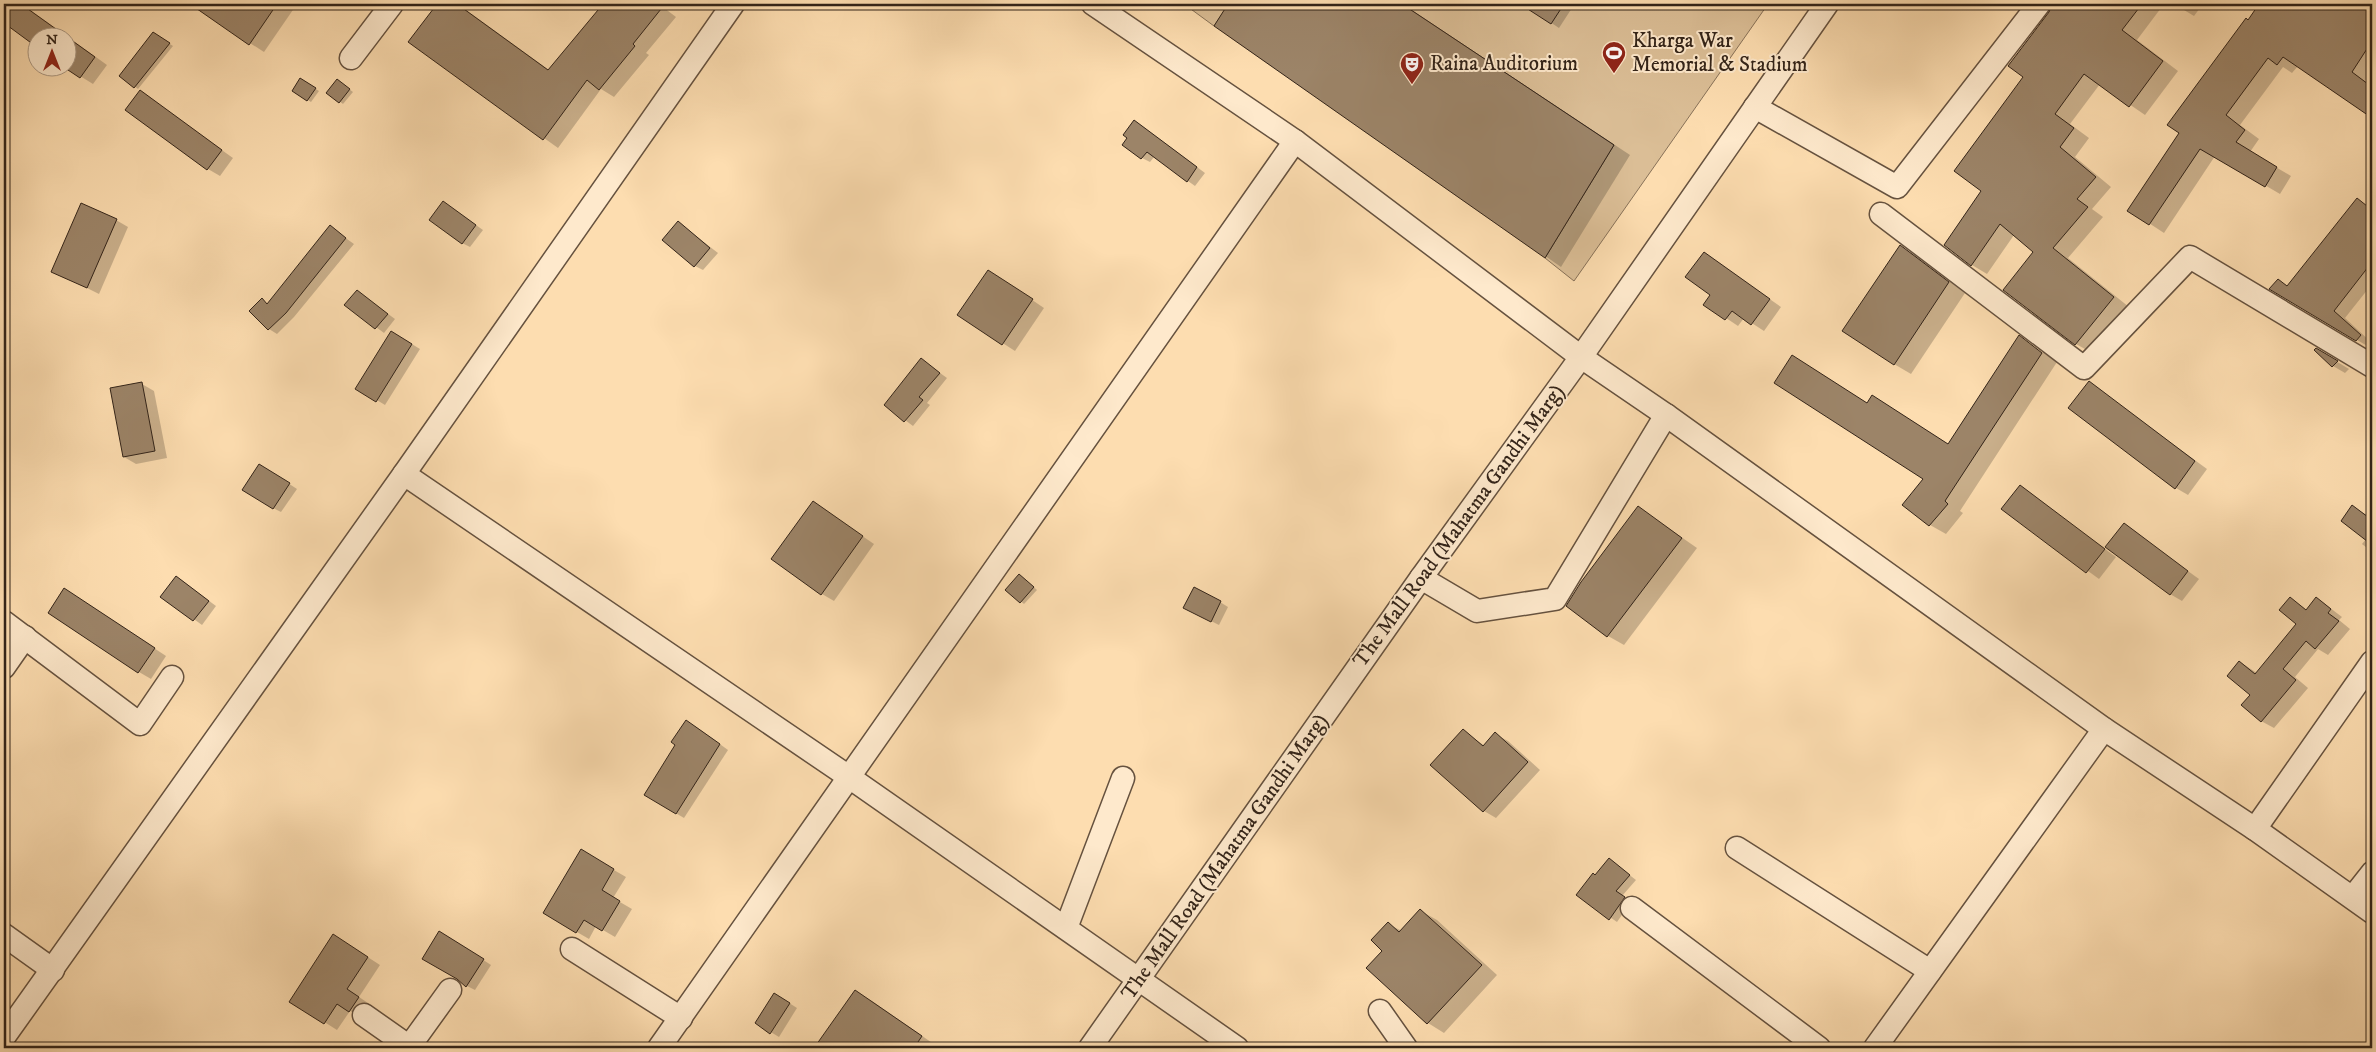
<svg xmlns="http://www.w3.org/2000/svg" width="2376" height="1052" viewBox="0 0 2376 1052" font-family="'IM FELL DW Pica',serif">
<rect width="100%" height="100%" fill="#fdddb0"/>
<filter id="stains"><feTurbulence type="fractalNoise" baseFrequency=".004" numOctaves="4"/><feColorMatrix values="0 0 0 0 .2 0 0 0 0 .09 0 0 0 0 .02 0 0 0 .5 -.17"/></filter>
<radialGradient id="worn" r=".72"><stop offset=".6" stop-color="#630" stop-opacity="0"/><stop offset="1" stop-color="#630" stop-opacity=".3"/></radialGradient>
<g fill="#dbbe96" stroke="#877158">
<polygon points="1184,4 1229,4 1214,26"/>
<polygon points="1402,4 1768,4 1574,281 1545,258 1614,145"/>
</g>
<g fill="#0003">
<polygon points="4,4 22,4 107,65 93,84 67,68 68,38 38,38 38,46 4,22"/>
<polygon points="189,4 297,4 264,52"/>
<polygon points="438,4 458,4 549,70 604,4 659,4 676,17 646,53 649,55 614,97 601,89 558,148 410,42"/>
<polygon points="1230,4 1402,4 1630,155 1561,267 1215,25"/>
<polygon points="1541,4 1566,4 1572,8 1559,28 1535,12"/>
<polygon points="2052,4 2164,4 2137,40 2178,71 2145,115 2100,84 2070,124 2089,138 2075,157 2111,187 2092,209 2103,217 2068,258 2129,307 2092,353 2076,344 2005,290 2035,252 2014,235 1987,274 1972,265 1983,190 2024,76 2051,12"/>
<polygon points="2174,4 2203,4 2194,16"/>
<polygon points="2261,4 2344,4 2352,10 2356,4 2372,4 2372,71 2365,81 2372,86 2372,117 2298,66 2292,73 2283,67 2240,125 2259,139 2250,152 2291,176 2280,194 2215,156 2164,233 2129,210 2180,133 2248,21"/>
<polygon points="154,34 173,46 138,89 121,76"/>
<polygon points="301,80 319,91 311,102 294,91"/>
<polygon points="341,83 353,92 343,104 328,93"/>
<polygon points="140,92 233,158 220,176 208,169"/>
<polygon points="1142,126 1205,173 1195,186 1154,157 1150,162 1142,158"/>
<polygon points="2357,200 2372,209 2372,284 2345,318 2372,343 2369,347 2271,289 2278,280 2288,286"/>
<polygon points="452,208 483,230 470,247 462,243"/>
<polygon points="116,220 128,227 99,294 53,271"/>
<polygon points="678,222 718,253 703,270 695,266"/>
<polygon points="330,227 354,244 294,317 277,334 269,329 262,300 268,304"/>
<polygon points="1901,247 1917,256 1965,293 1911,374 1894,364"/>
<polygon points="1704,253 1781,307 1764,331 1744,318 1738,326 1705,304 1712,295"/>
<polygon points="1000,278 1044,308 1015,351 959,315"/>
<polygon points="357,291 395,319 384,333 346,305"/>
<polygon points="392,332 420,349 385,405 357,388"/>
<polygon points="2019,337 2057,362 1960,511 1963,513 1946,534 1930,525 1904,505 1925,479 1868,404 1949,445"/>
<polygon points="2316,349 2349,369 2345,373 2333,366"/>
<polygon points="922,360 947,378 927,403 930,405 913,426 885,405"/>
<polygon points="2089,383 2207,469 2188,495 2176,488"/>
<polygon points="142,384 154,391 167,458 136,464 124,457"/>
<polygon points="268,470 297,489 281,512 273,508"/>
<polygon points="2020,487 2116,557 2099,579 2003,509"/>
<polygon points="814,503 874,544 834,601 822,594"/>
<polygon points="1638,507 1697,548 1624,645 1608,636"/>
<polygon points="2353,507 2370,517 2372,514 2372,552 2362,544 2366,539"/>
<polygon points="2124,525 2199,579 2182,601 2170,594"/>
<polygon points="1020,575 1037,590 1024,604 1007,590"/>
<polygon points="177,577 216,606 202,625 162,596"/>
<polygon points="77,597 166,656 151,679 139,672"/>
<polygon points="2290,598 2307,610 2317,598 2342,617 2339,620 2350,629 2328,655 2318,649 2295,677 2308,688 2274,728 2261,721 2240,662 2257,673 2298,624"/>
<polygon points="1220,602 1228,607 1219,625 1193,612"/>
<polygon points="4,636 7,639 4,644"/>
<polygon points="695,726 728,750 684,818 645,795 676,744"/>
<polygon points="1463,731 1485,746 1495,734 1508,741 1540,770 1496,818 1484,811 1432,765"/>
<polygon points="581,851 626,877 613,898 632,909 615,937 596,926 589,939 544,913"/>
<polygon points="1610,860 1636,880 1622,896 1631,902 1617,922 1578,895"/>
<polygon points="1421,911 1437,920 1497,975 1444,1033 1428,1023 1368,968 1384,951 1388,924 1402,931"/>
<polygon points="448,937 491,965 475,990 467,986"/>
<polygon points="346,943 380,965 359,997 371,1005 362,1018 350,1011 337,1030 291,1001"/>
<polygon points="855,991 872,1001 938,1047 815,1048"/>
<polygon points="783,999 797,1008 779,1037 756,1023"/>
<polygon points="1339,1042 1350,1048 1334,1048"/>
</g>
<g fill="#9c8468" stroke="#332419">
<polygon points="4,4 21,4 95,57 80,78 65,68 68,68 68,38 38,38 38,48 4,23"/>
<polygon points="190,4 277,4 249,45"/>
<polygon points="437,4 457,4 548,70 603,4 665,4 633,44 635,46 599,90 587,80 543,140 408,42"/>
<polygon points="1228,4 1402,4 1614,145 1545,258 1214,26"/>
<polygon points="1520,4 1564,4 1551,24"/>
<polygon points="2052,4 2142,4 2122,30 2163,61 2129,107 2084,74 2055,114 2074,128 2060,147 2096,177 2077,199 2088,207 2053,248 2114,297 2075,345 2003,290 2033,252 2000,224 1971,266 1944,245 1981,191 1954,171 2023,77 2008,66 2049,12"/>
<polygon points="2259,4 2372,4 2372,41 2352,72 2372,87 2372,118 2283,57 2277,65 2268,58 2226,115 2245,130 2236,142 2277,167 2265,187 2200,149 2149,225 2127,211 2179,133 2167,125 2246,18 2248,20"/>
<polygon points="153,32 170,43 134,88 119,76"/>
<polygon points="300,78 316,88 307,101 292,91"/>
<polygon points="337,79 350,89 339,103 326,93"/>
<polygon points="140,90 222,150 207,170 125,110"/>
<polygon points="1134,120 1197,167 1187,182 1147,152 1141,159 1122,145 1127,138 1123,135"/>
<polygon points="2357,198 2372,210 2372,262 2334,311 2361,335 2356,341 2269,289 2278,279 2287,286"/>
<polygon points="443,201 476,225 462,244 429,220"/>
<polygon points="81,203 117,219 87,288 51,272"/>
<polygon points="678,221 710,248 694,267 662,240"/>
<polygon points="330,225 346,238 286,313 268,330 249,311 262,298 267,304"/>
<polygon points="1900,245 1949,282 1894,365 1842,331"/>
<polygon points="1704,252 1770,299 1751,325 1732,311 1725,320 1703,305 1710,295 1685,277"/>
<polygon points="988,270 1033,299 1002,345 957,315"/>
<polygon points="357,290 388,314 375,329 344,305"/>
<polygon points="391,331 412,344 376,402 355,389"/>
<polygon points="2019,335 2042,353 1945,501 1948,504 1929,526 1902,505 1923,479 1774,383 1792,355 1867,403 1872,395 1948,444"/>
<polygon points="2316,348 2338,361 2332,367 2314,350"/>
<polygon points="921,358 940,373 919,397 923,400 904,422 884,405"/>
<polygon points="2089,381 2195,461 2175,489 2068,408"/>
<polygon points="142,382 155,451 123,457 110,388"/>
<polygon points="259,464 290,483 273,509 242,490"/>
<polygon points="2020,485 2105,549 2086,573 2001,509"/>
<polygon points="813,501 863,536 821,595 771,559"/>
<polygon points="2352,505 2372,520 2372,545 2341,521"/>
<polygon points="1638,506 1682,538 1607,637 1566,606 1581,582"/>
<polygon points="2124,523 2188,571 2170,595 2105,547"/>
<polygon points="1019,574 1034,587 1020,603 1005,590"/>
<polygon points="176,576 209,601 193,621 160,597"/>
<polygon points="1194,587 1221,601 1211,622 1183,608"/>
<polygon points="64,588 155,648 138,673 48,613"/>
<polygon points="2290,597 2306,610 2316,597 2331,609 2328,613 2339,621 2315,649 2306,641 2283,669 2296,680 2261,722 2241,705 2250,695 2227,676 2239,661 2255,674 2296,624 2279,610"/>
<polygon points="686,720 720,744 676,814 644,795 675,745 671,742"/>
<polygon points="1463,729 1483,746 1495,732 1528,762 1483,812 1430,765"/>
<polygon points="581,849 614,869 602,890 620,901 602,931 584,920 576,933 543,913"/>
<polygon points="1609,858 1630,875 1616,891 1625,897 1609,920 1576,895 1593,873 1595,875"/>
<polygon points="1420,909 1482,965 1427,1024 1366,968 1382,951 1371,940 1388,922 1399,932"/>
<polygon points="439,931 484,959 466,987 457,979 422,959"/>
<polygon points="333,934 368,957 347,989 359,997 349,1012 337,1004 324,1024 289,1002"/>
<polygon points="855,990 922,1036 914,1048 814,1048"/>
<polygon points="774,993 790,1003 770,1034 755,1023"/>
</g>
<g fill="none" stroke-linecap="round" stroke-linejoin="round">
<g stroke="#66523f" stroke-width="25">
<g id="minor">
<polyline points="1093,4 1295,141 1581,357 1666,415 2104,729 2255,829 2372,912"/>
<polyline points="351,58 392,4"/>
<polyline points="1755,107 1897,187 2039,4"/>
<polyline points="1881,214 2084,368 2190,257 2372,366"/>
<polyline points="404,474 849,777 1237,1048"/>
<polyline points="1421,578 1477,611 1555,599 1666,415"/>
<polyline points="4,622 140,724 172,677"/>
<polyline points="4,667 25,637"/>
<polyline points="2255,829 2372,662"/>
<polyline points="1737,848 1930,971"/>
<polyline points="2353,897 2372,873"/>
<polyline points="1632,908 1819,1048"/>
<polyline points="1066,928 1123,778"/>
<polyline points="4,935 53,970"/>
<polyline points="572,949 681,1018"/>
<polyline points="1380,1011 1406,1048"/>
<polyline points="364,1015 411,1048"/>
<polyline points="4,1037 404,474 733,4"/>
<polyline points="409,1047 450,990"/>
<polyline points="659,1048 1295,141"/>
<polyline points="1090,1048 1421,578 1581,357 1827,4"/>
<polyline points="1875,1048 2104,729"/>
</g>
</g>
<use href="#minor" stroke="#fee9cc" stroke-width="22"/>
</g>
<defs>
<g id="stadium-pin" transform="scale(1.25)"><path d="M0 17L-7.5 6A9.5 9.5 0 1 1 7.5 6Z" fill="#8f2418" stroke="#fee9cc"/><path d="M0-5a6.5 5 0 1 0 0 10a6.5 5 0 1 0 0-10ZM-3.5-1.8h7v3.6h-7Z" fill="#fff"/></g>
<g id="theatre-pin" transform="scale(1.25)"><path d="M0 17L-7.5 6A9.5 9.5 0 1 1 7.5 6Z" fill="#8f2418" stroke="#fee9cc"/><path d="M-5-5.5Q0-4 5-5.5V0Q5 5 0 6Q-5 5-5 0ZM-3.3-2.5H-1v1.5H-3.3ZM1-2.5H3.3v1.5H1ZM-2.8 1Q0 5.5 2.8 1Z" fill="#fff"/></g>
</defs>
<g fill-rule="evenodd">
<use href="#stadium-pin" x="1614" y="53"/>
<use href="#theatre-pin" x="1412" y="64"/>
</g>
<g text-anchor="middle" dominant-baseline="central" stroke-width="4" stroke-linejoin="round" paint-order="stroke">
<g font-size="21" fill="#332419" stroke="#fee9cc" text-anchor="start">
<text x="1632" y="41">Kharga War<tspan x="1632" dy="24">Memorial &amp; Stadium</tspan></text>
<text x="1430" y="64">Raina Auditorium</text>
</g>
<g font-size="21" fill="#332419" stroke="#fee9cc">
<text transform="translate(1459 526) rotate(-54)">The Mall Road (Mahatma Gandhi Marg)</text>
<text transform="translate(1225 857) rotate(-55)">The Mall Road (Mahatma Gandhi Marg)</text>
</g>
</g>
<rect width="2376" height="1052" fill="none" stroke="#fdddb0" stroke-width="20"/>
<rect x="5" y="5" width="2366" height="1042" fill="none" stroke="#332419" stroke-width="2.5"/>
<rect x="10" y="10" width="2356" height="1032" fill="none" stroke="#332419"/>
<g transform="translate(52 52)"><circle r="24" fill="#fee9cc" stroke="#ad9a84"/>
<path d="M0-4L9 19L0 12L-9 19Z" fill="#8f2418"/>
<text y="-8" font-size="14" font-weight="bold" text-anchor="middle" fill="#332419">N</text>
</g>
<rect width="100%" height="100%" filter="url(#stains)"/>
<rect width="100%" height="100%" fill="url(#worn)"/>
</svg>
